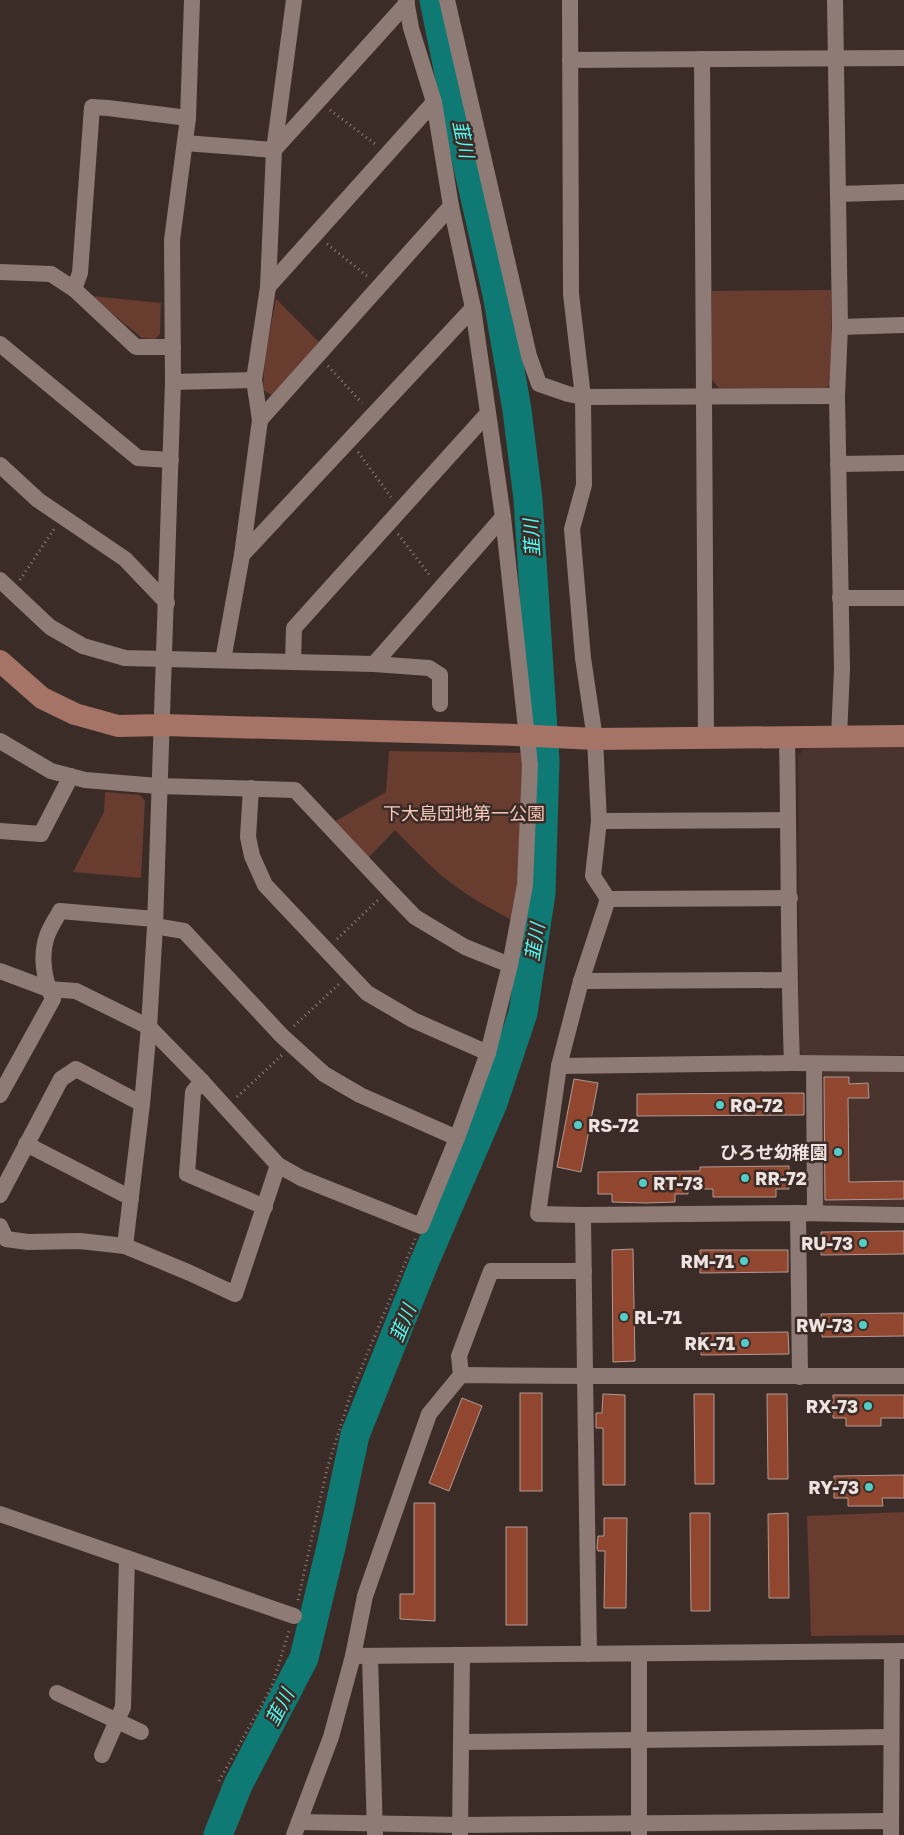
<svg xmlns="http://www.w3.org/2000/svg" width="904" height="1835" viewBox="0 0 904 1835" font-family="'Golos Text','Noto Sans JP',sans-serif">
<rect width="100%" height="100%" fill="#3c2c27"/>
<g fill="#49332c">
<polygon points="807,746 904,746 904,1055 806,1057 799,1050 798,756"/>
<polygon points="904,1070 904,1206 820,1206 819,1071"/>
</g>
<g fill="#683c2f">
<polygon points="831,290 832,382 826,389 719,388 711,379 712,291"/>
<polygon points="91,296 161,303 160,334 155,339 142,338"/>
<polygon points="276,299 319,342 274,396 263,390 265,356"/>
<path d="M389 751 524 753 521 874 512 920C487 907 464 894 442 876 426 862 410 845 395 830L368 858 334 822 386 792Z"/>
<polygon points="105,792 140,795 145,801 141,878 73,872 104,812"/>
<polygon points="904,1512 904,1635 811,1636 807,1516"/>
</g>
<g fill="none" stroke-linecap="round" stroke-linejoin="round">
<polyline stroke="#0f7974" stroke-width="29" points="218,1835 238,1785 304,1658 331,1547 355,1435 424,1263 493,1103 523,1013 541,893 545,761 528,499 517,410 497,294 468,167 434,0"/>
</g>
<g fill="#91462f" stroke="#af9a94">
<polygon points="824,1077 849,1077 849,1084 868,1083 869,1098 848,1098 849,1182 904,1181 904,1199 825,1200"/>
<polygon points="574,1079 598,1083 581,1172 557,1167"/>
<polygon points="804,1093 804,1115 637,1116 637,1094"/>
<polygon points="789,1166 789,1189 776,1189 776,1197 713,1197 713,1189 688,1189 688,1194 675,1194 675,1202 646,1203 612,1202 612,1194 598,1194 598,1172 700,1171 700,1167"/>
<polygon points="904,1231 904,1254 821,1255 821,1232"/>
<polygon points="633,1249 635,1361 613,1362 612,1250"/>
<polygon points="700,1250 788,1250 788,1272 700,1273"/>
<polygon points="904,1313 904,1336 822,1337 821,1314"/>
<polygon points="788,1332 789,1354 701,1355 701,1333"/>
<rect x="520" y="1393" width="22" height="98"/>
<polygon points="603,1394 625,1395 625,1485 603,1485 603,1428 596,1428 596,1413 602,1413"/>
<polygon points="694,1394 714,1394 714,1484 695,1484"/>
<polygon points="767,1394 787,1394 788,1479 768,1479"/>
<polygon points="833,1395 904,1395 904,1418 881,1418 881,1426 846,1426 846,1418 833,1418"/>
<polygon points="462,1398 482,1406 449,1491 429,1483"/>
<polygon points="904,1475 904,1498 882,1498 883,1506 848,1506 848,1498 834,1498 834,1476"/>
<polygon points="414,1503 435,1503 435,1621 400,1619 400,1594 414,1594"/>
<polygon points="690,1513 710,1513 710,1611 691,1611"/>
<polygon points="788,1513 789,1598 769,1598 768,1514"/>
<polygon points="604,1518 627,1518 626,1608 604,1608 605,1551 598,1551 597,1548 598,1536 604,1536"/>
<rect x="506" y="1527" width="21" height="98"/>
</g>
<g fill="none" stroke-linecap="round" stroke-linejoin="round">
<g stroke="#8d7f7b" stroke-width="3" stroke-dasharray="1 4" stroke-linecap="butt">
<polyline points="330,110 375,144"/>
<polyline points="327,244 367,276"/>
<polyline points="328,366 362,403"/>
<polyline points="358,452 391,497"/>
<polyline points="398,534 431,577"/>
<polyline points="20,580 54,529"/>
<polyline points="337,939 378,900"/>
<polyline points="294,1026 339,984"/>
<polyline points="237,1097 282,1055"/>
<polyline points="298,1600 327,1469 351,1393 415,1239"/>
<polyline points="219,1781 272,1686 289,1631"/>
</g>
<g stroke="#8f7b75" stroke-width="16">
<polyline points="192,0 188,118 172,240 173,382 155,926 149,1027 142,1104 125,1246 190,1273 235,1294 278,1165 301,1178 421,1226 457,1138 488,1053 510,965 525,885 530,765 503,517 473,308 451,206 434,102 411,28 406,0"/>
<polyline points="447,0 529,356 539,384 568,394 583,397 837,396"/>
<polyline points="570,0 571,294 583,397 584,485 572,529 583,658 595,739 599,821 593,876 608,899 581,981 559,1066 792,1063 904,1064"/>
<polyline points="835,0 840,327 837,396 842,669 839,737"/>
<polyline points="702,59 706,738"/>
<polyline points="570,60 904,58"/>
<polyline points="185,143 274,150 407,3"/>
<polyline points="838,194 904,192"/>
<polyline points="0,272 51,274 74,289 80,273 92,107 108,108 188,118"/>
<polyline points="268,287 434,102"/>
<polyline points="74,289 136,347 173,347"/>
<polyline points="840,327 904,325"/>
<polyline points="0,344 138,458 171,460"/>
<polyline points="173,382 254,380"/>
<polyline points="260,420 451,206"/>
<polyline points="838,464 904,463"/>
<polyline points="0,465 38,500 125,559 167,603"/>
<polyline points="242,555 473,308"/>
<polyline points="0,580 50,627 83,646 125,658 374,664 503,517"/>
<polyline points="840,598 904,598"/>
<polyline points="223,660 242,555 260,420 254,380 268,287 274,150 294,0"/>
<polyline points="293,662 294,628 488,413"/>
<polyline points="374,664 429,668 440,675 440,704"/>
<path d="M787 737C789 846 788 955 792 1063"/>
<polyline points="0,741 51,771 85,780 158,786 295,790 389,890 415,917 465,947 510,965"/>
<polyline points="251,788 248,837 252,856 265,885 367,993 413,1020 488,1053"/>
<polyline points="599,821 788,820"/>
<polyline points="0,831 41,834 71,776"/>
<polyline points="608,899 790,898"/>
<polyline points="155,926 184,931 282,1036 324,1074 360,1095 457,1138"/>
<polyline points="0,971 48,989 76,991 149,1027 197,1076 278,1165"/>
<polyline points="581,981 789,980"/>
<polyline points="814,1064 815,1213"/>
<polyline points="559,1066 538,1214 583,1215"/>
<polyline points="202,1081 193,1092 187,1174 265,1207"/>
<path d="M0 1095 53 999C44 980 40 956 47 936 50 927 56 919 60 911L155 919"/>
<polyline points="26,1144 131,1198"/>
<polyline points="0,1195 61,1079 76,1069 142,1104"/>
<polyline points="798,1213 800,1377"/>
<polyline points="0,1226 6,1239 28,1242 80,1241 125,1246"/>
<polyline points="461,1375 459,1356 491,1271 584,1271"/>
<polyline points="0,1514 294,1616"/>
<polyline points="589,1654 585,1376 904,1376"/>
<polyline points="639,1654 639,1835"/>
<polyline points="353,1656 904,1651"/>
<polyline points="370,1656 375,1835"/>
<polyline points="57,1693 141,1732"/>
<polyline points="461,1742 891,1737"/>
<polyline points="102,1755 123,1707 127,1558"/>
<polyline points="299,1822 460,1825 890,1821"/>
<polyline points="294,1835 331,1737 353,1656 365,1596 429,1414 461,1375 585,1376 583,1215 798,1213 904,1215"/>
<polyline points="460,1835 462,1655"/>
<polyline points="891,1835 892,1652"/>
</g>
<polyline stroke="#a57466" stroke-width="22" points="0,661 42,698 75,714 118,726 163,725 515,735 595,739 904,736"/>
</g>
<g fill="#54cdc7" stroke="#3c2c27" stroke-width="2">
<circle cx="720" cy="1105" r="5"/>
<circle cx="578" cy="1125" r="5"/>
<circle cx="838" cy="1152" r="5"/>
<circle cx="745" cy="1178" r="5"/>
<circle cx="643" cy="1183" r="5"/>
<circle cx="863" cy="1243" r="5"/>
<circle cx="744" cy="1261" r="5"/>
<circle cx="624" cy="1317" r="5"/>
<circle cx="863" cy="1325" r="5"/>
<circle cx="745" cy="1343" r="5"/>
<circle cx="868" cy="1406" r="5"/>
<circle cx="869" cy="1487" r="5"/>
</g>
<g text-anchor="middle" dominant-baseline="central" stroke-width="5" stroke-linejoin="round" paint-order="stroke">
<g font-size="18" fill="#f6c9bb" stroke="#3c2c27">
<text x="464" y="813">下大島団地第一公園</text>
</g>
<g font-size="18" font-weight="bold" fill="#efe3e0" stroke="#3c2c27" text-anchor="end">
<text x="730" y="1105" text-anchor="start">RQ-72</text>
<text x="588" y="1125" text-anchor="start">RS-72</text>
<text x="828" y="1152">ひろせ幼稚園</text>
<text x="755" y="1178" text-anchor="start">RR-72</text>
<text x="653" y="1183" text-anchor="start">RT-73</text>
<text x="853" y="1243">RU-73</text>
<text x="734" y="1261">RM-71</text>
<text x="634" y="1317" text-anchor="start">RL-71</text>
<text x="853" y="1325">RW-73</text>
<text x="735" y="1343">RK-71</text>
<text x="858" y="1406">RX-73</text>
<text x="859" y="1487">RY-73</text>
</g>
<g font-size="19" font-style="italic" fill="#51fdf5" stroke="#3c2c27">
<text transform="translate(464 139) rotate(78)">韮川</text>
<text transform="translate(531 538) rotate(-94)">韮川</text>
<text transform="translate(534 942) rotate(-81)">韮川</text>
<text transform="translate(402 1323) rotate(-68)">韮川</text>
<text transform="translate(279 1707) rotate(-63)">韮川</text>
</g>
</g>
</svg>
